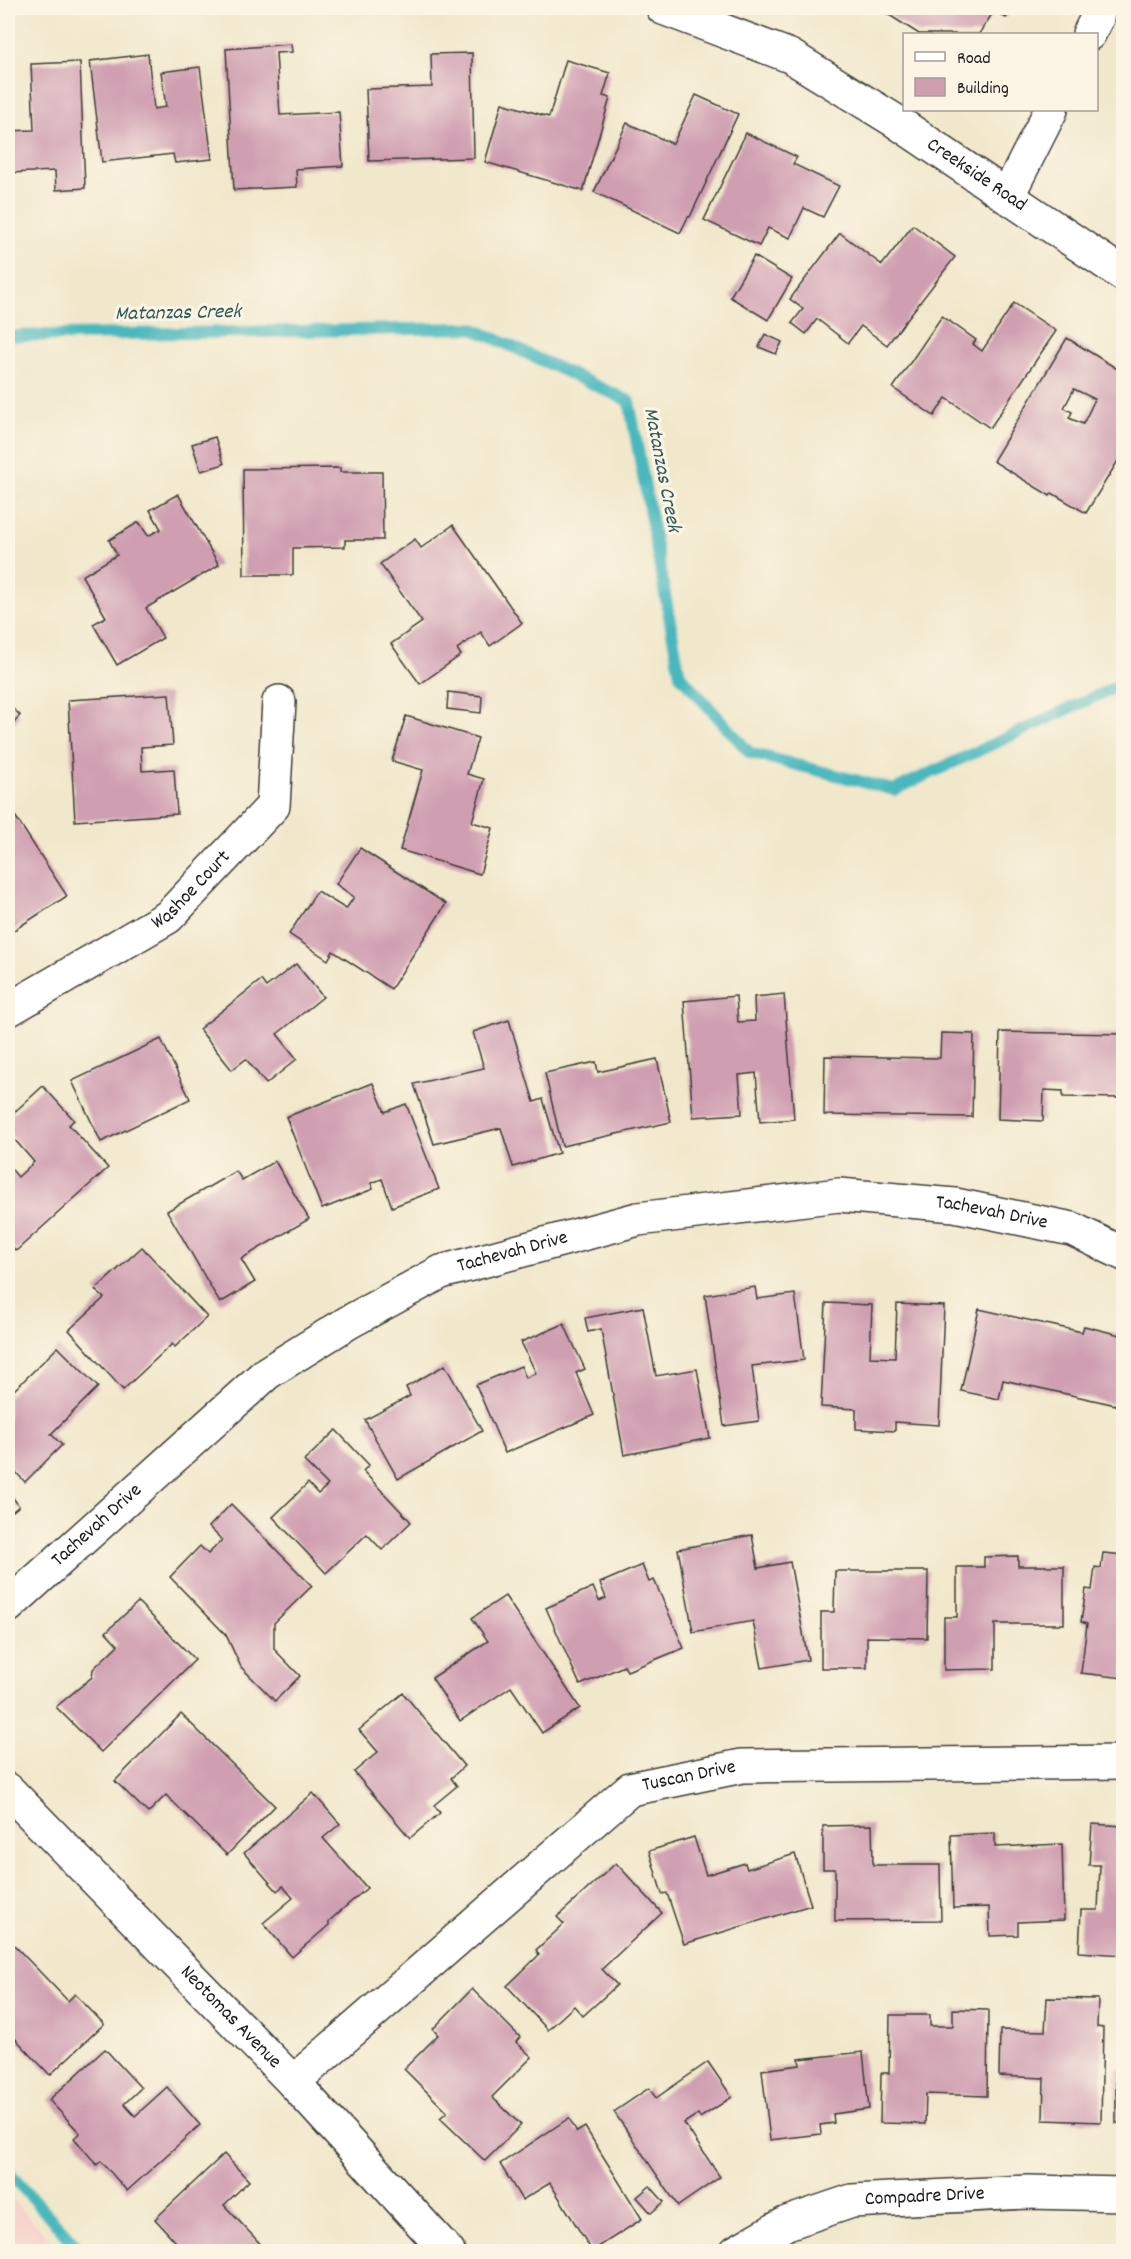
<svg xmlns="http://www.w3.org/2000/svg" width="1131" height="2259" viewBox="0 0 1131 2259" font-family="Dekko,sans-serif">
<rect width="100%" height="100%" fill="#fcf5e5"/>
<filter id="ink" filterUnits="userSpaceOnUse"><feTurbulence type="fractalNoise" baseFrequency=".0167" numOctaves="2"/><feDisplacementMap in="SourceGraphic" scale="12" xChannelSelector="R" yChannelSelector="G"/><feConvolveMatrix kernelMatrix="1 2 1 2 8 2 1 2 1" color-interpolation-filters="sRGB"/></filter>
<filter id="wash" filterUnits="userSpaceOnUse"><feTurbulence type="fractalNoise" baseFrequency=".008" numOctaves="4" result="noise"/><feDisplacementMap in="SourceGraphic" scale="24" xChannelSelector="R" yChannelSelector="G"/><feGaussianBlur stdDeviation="1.35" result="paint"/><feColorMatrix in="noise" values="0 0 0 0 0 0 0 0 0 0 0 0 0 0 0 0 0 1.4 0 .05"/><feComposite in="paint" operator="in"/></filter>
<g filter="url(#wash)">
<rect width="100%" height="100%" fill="#f1e8cc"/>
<polygon fill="#f7d1c9" points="8,2195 61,2251 8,2251"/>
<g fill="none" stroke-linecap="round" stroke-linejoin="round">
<g stroke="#48b8be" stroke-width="12">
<polyline points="8,336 472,328 629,401 680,675 750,753 894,790 1120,685 1124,686"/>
<polyline points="8,2172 82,2252"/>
</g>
</g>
<g id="blocks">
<g fill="#cf9eb1" fill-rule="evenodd">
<polygon points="878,8 1013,8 1006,18 994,11 979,34 919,34"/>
<polygon points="291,44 292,52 276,53 280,115 339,112 343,166 296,169 297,187 234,190 226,49"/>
<polygon points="472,53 474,158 369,161 366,89 432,87 431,54"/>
<polygon points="148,54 154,109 166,107 161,72 200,67 212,159 175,163 173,154 102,162 90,61"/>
<polygon points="566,60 610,73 603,96 610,98 583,191 485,162 502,103 549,117"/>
<polygon points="80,62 85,188 56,190 55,171 8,173 8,131 34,130 31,64"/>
<polygon points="696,95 738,114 690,217 688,217 680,233 594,192 627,123 673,144"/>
<polygon points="746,133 797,157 793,164 839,186 823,217 804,208 790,238 768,228 759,246 704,220"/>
<polygon points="913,225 955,257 887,345 861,326 848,343 817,319 806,334 792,323 803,309 790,299 840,233 882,265"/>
<polygon points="754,256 792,279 768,320 730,297"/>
<polygon points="1014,303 1056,331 990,428 946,398 934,416 893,388 942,316 976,340 973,344 982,351"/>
<polygon points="765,334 782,342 776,354 759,347"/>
<path d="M1067 338 1124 373V451L1086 513 1052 493 1050 496 993 461ZM1074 389 1095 399 1083 424 1069 418 1072 412 1064 408Z"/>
<polygon points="215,437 224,464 201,471 192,444"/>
<polygon points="340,468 340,472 382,472 383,540 345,540 345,547 293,548 293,575 244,575 243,469"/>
<polygon points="178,494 219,565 146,608 163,638 117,665 93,624 106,617 82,576 117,555 109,540 139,522 148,536 161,529 150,510"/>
<polygon points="453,525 522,623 490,646 481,632 457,649 461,655 420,684 391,644 422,622 380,564 415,539 421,548"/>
<polygon points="448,692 482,696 481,713 447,709"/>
<polygon points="169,694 173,745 141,747 142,771 174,769 177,814 75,821 68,700"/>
<polygon points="8,705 20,715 8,731"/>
<polygon points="406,716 478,738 467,774 484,779 472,822 493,828 480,874 400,850 423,770 392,761"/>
<polygon points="8,805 67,896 8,934"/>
<polygon points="360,848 446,904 391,989 333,951 328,960 289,934 317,891 346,909 354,897 336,884"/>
<polygon points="296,964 323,997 277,1034 297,1059 266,1084 246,1059 232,1070 199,1029 261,980 266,987"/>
<polygon points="784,994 794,1119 760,1122 756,1073 739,1075 742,1114 693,1117 684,1001 736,996 738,1022 755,1021 754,997"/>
<polygon points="509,1020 534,1102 543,1099 559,1153 513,1167 501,1128 434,1144 414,1084 484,1068 473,1032"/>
<polygon points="1000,1032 1124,1034 1124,1098 1063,1097 1063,1091 1044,1090 1043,1121 998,1119"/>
<polygon points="941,1033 974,1034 972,1117 824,1115 825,1056 940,1058"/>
<polygon points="161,1039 190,1099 101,1142 72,1081"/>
<polygon points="657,1059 671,1122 562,1146 545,1073 596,1062 598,1072"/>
<polygon points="373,1083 385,1112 406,1104 439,1189 392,1207 382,1179 371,1183 373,1189 322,1209 286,1117"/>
<polygon points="43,1086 74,1120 69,1125 108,1168 16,1251 8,1242 8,1165 18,1177 34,1162 8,1132 8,1118"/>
<polygon points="275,1161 309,1219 241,1259 255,1282 220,1303 167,1211 236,1171 242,1180"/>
<polygon points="142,1247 207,1317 175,1347 172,1344 123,1390 69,1330 104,1298 95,1290"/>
<polygon points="755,1287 757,1299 795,1294 804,1360 752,1366 759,1421 724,1426 705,1295"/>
<polygon points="826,1303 872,1305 870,1357 895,1358 897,1304 944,1306 939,1425 895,1422 895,1431 856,1429 856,1409 821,1407"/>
<polygon points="643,1307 656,1376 697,1369 710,1438 624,1455 601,1329 588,1332 585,1318"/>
<polygon points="979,1309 1082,1332 1084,1326 1124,1336 1124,1369 1116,1405 1003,1380 999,1399 961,1391"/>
<polygon points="564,1324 585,1369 576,1373 594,1415 505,1453 476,1385 521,1366 526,1378 536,1373 521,1342"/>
<polygon points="58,1347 98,1387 51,1434 62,1445 25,1482 8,1464 8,1396"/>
<polygon points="445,1365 482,1431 398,1479 365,1420 410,1396 406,1387"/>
<polygon points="336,1430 369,1465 363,1471 411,1522 382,1550 367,1534 326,1573 273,1517 308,1483 318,1494 328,1485 304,1461"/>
<polygon points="8,1491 19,1506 8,1515"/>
<polygon points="231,1504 312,1586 274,1623 274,1649 300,1676 275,1701 241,1667 226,1635 170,1577 200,1546 208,1554 222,1540 209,1527"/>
<polygon points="752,1535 758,1568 790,1562 808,1660 762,1668 753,1621 693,1632 678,1549"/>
<polygon points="1103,1553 1124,1555 1124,1678 1081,1673 1087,1624 1081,1622 1086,1589 1092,1590 1095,1567 1101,1568"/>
<polygon points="1018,1556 1018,1566 1064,1566 1064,1624 995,1624 995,1669 944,1670 944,1617 957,1617 957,1567 984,1567 984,1557"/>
<polygon points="642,1565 649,1582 654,1580 684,1648 627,1671 624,1666 580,1685 546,1608 593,1587 599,1601 606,1598 600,1583"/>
<polygon points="835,1571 928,1571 927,1638 867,1637 867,1668 821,1668 821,1612 834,1612"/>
<polygon points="505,1596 580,1708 542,1733 511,1687 460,1721 432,1678 488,1641 472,1618"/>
<polygon points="138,1602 195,1660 101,1752 56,1707 92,1677 93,1669 118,1645 106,1632"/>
<polygon points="403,1693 464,1766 451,1778 457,1786 434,1805 440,1813 410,1838 354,1772 378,1752 359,1730"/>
<polygon points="181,1714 275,1806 227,1855 166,1795 148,1813 115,1781"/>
<polygon points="313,1793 340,1824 323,1838 367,1888 329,1921 329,1925 292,1957 263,1923 293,1898 283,1886 277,1891 244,1853"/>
<polygon points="1092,1824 1124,1826 1124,1955 1079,1952 1081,1910 1098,1910 1100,1865 1089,1865"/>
<polygon points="872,1825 873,1865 940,1865 941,1920 835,1921 835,1869 823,1869 823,1826"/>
<polygon points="995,1833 995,1847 1062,1844 1064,1920 1018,1922 1018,1935 990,1936 989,1907 953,1908 951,1835"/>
<polygon points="694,1837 706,1875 745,1863 747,1869 795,1854 811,1905 684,1944 667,1893 662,1894 649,1851"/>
<polygon points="616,1863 662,1913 602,1969 617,1985 583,2016 574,2006 548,2030 507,1986 539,1955 536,1950 564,1924 557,1917"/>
<polygon points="14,1945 68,2001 75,1994 104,2024 50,2075 8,2031 8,1952"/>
<polygon points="472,1989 520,2037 516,2042 532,2057 492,2097 521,2125 485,2161 440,2118 447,2112 404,2069 438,2035 433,2029"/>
<polygon points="1047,1998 1098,1999 1097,2027 1103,2028 1101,2122 1043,2120 1044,2078 999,2076 1000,2030 1045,2031"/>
<polygon points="953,2009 988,2010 987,2096 926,2094 925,2124 880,2123 881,2073 889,2073 890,2015 930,2015 930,2026 953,2026"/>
<polygon points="105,2049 141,2088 124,2104 135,2116 167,2087 200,2125 127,2191 101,2161 97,2165 74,2138 80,2133 49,2100"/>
<polygon points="863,2052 869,2109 833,2114 834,2123 820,2125 821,2134 770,2140 762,2070 800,2065 799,2059"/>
<polygon points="708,2062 732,2097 700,2118 698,2114 684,2123 720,2177 678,2206 614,2112 649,2088 656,2098"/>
<rect x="1116" y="2069" width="8" height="54"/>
<polygon points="569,2118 577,2132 585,2127 642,2219 592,2251 550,2183 522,2200 500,2164"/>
<polygon points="224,2154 249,2181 224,2205 268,2252 185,2252 155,2219"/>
<polygon points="650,2186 664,2202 651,2213 637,2197"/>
</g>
</g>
</g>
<g filter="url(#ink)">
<use href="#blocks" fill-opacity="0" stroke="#3c3b36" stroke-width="1.5"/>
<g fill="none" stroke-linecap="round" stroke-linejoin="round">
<g stroke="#3c3b36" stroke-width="36">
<g id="minor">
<path id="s1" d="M663 8 790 56 897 122 1124 275"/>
<polyline points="1089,34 1097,18 1099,8"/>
<polyline points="1007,197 1051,110"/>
<path id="s2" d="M8 1010 168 917 273 806 279 702"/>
<path id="s3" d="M8 1606 267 1373 349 1322 441 1272 638 1219 839 1195 955 1205 1072 1229 1124 1254"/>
<path id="s4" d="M8 1790 293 2082 448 2252"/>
<path id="s5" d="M293 2082 630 1789 742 1766 1124 1762"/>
<path id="s6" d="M736 2252 787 2223 852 2201 1027 2192 1124 2194"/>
</g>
</g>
<use href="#minor" stroke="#fff" stroke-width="33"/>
</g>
</g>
<g text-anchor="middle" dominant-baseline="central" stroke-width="6" stroke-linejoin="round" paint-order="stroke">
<g font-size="20" fill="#1c1c1c" stroke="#fcf5e5">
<text stroke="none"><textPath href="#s1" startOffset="357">Creekside Road</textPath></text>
<text stroke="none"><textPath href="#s2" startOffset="220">Washoe Court</textPath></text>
<text stroke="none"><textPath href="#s3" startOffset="1110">Tachevah Drive</textPath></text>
<text stroke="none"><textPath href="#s3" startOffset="624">Tachevah Drive</textPath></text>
<text stroke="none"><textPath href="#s3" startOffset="120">Tachevah Drive</textPath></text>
<text stroke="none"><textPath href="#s5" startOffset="507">Tuscan Drive</textPath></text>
<text stroke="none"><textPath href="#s4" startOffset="318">Neotomas Avenue</textPath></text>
<text stroke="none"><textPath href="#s6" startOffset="200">Compadre Drive</textPath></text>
</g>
<g font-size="21" font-style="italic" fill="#2e5a5d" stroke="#fcf5e5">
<text transform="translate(178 314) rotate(-1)">Matanzas Creek</text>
<text transform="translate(661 470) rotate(79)">Matanzas Creek</text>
</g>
</g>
<rect width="1131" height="2259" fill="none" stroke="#fcf5e5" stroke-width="30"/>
<rect x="903" y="33" width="195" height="78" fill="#fcf5e5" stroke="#a29e95" stroke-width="1.5"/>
<rect x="915" y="52" width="30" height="9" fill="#ffffff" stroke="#a29e95" stroke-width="1.5"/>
<text x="957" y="63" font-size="18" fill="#1c1c1c">Road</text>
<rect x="915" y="78" width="30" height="18" fill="#cf9eb1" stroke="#a29e95" stroke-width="1.5"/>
<text x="957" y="93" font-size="18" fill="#1c1c1c">Building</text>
</svg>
